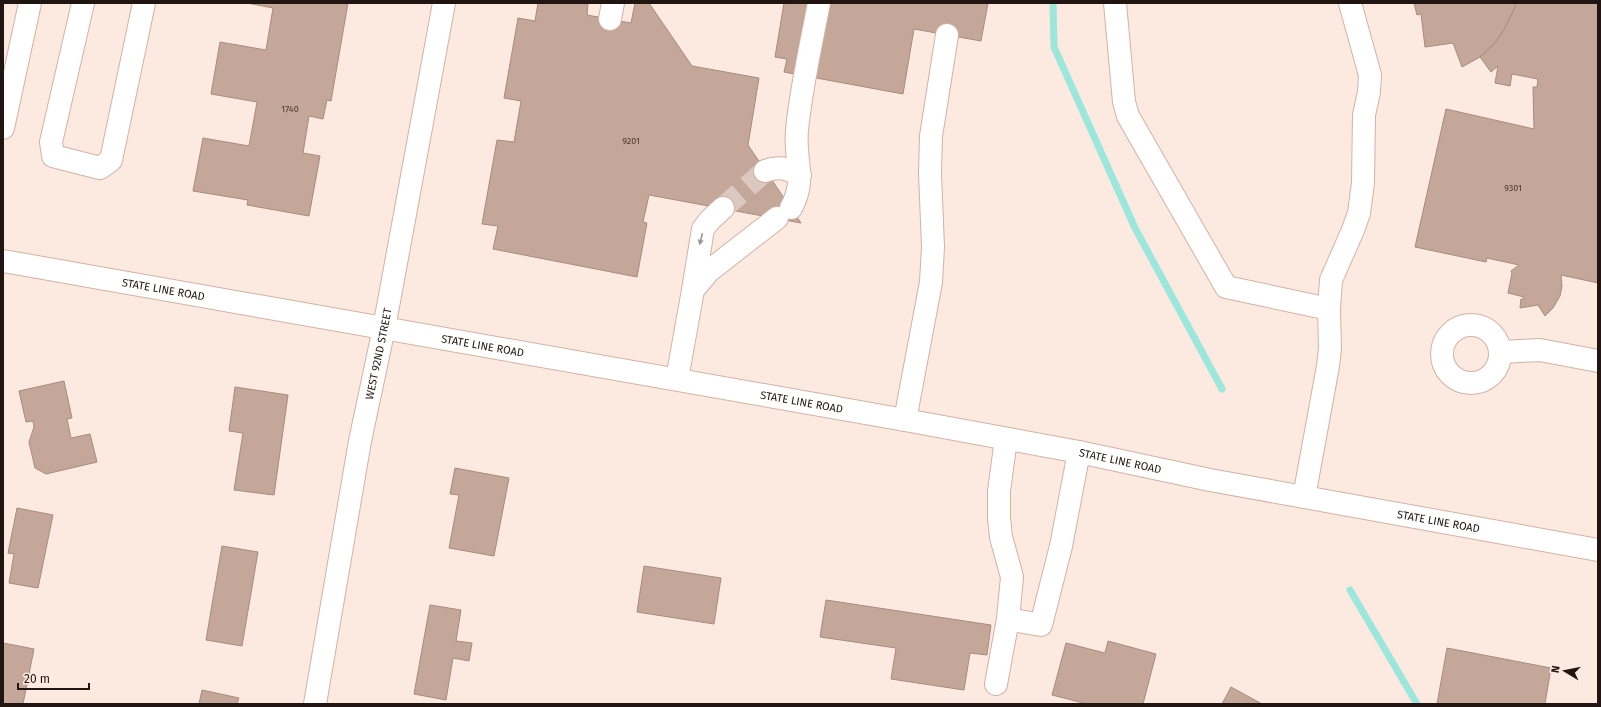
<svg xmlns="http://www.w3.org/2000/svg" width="1601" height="707" viewBox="0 0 1601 707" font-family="'Fira Sans',sans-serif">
<rect width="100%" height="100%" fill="#fce9e0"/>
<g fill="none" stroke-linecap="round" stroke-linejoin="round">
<g stroke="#9be7dc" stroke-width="7">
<polyline points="1053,3 1054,47 1135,228 1222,389"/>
<polyline points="1350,590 1417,704"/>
</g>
</g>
<g fill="#c4a799" stroke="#a78b7d">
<polygon points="247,3 348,3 331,101 327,100 323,119 309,116 303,153 320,156 309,216 247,205 248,200 193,191 203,138 249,146 257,102 211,94 220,42 266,50 273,8"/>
<polygon points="538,3 588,3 587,15 631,23 635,3 649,3 692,66 759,78 748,145 801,223 649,195 643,222 647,223 637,277 493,249 498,226 482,224 497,140 514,142 521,101 504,98 518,18 535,21"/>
<polygon points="784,3 988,3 981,41 914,29 903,94 784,72 787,59 775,57"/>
<polygon points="1414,3 1517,3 1510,21 1495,43 1480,57 1462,67 1453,43 1425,47 1421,14 1417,15"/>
<polygon points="1517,3 1598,3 1598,283 1561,275 1562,286 1560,296 1553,308 1545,316 1538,305 1520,308 1521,299 1524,299 1524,297 1508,293 1512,273 1511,271 1519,265 1487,258 1486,262 1415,247 1446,109 1534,129 1533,87 1537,87 1538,79 1512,74 1510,86 1495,83 1498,66 1491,72 1480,57 1495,43 1505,28"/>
<polygon points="64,381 72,418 67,419 71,438 90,434 97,462 46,474 35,468 29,442 34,427 33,421 26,422 19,391"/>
<polygon points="235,387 288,395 274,495 234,490 243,433 229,431"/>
<polygon points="455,468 509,478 494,556 449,548 459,495 450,494"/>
<polygon points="17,508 53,515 38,588 9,583 14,554 8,553"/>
<polygon points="222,546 258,552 242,646 206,640"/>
<polygon points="644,566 721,578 714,624 637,612"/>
<polygon points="826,600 991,625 987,655 970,653 964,690 891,679 896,648 820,637"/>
<polygon points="430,605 461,610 456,641 472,643 469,661 453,658 446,700 414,694"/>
<polygon points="1108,641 1156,654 1143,704 1087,704 1052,695 1066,643 1105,653"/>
<polygon points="3,643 34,649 23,704 3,704"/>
<polygon points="1447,648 1551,668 1545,704 1437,704"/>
<polygon points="1231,687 1262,704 1222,704"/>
<polygon points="202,690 239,698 237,704 199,704"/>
</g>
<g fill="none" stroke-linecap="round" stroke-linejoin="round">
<polyline stroke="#dbc9c1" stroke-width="22" stroke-dasharray="22 11" stroke-linecap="butt" points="723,208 765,171"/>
<g stroke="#d1b3a5" stroke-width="24">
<g id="minor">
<polyline points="83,3 51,142 53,156 100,168 111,160 144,3"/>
<polyline points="1115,3 1124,102 1128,116 1226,287 1329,309 1330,348 1328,366 1304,497"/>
<polyline points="610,19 613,3"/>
<polyline points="3,128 30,3"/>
<path d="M765 171C778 166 787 168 800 175"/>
<path d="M791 208C807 180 794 160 797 130 801 88 811 45 819 3"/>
<polyline points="693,290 703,229 710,220 723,208"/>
<polyline points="1329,309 1331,280 1353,230 1359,213 1363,183 1364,115 1369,92 1370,75 1350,3"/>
<circle cx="1471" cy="354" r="29"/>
<polyline points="1500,352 1540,350 1598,361"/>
<polyline points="677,379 693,290 709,271 777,218"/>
<polyline points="905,420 931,282 933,247 930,173 931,136 947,35"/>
<polyline points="1006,439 999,491 999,518 1001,537 1012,577 1008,619 1041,625 1061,546 1079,452"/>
<polyline points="996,684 1008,619"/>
<path id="s1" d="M315 704 360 441 384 328 444 3"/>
</g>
</g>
<g stroke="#d1b3a5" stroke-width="24">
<g id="major">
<path id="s2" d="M3 261 905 420 1079 452 1210 480 1598 550"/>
</g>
</g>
<use href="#minor" stroke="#fff" stroke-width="22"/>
<use href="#major" stroke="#fff" stroke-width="22"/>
</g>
<defs><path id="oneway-solid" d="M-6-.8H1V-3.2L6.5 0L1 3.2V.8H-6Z"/></defs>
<use fill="#9b9693" href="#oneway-solid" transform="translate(701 239) rotate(104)"/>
<g text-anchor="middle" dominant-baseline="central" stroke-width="3" stroke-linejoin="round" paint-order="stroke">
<g font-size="9" fill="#493a32">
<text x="290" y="109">1740</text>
<text x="631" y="141">9201</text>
<text x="1513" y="188">9301</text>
</g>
<g font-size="11" fill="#201510" stroke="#fce9e0">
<text stroke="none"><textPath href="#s2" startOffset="163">STATE LINE ROAD</textPath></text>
<text stroke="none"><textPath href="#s2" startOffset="487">STATE LINE ROAD</textPath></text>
<text stroke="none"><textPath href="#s1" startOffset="356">WEST 92ND STREET</textPath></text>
<text stroke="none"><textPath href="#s2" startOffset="811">STATE LINE ROAD</textPath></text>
<text stroke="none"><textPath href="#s2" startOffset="1135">STATE LINE ROAD</textPath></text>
<text stroke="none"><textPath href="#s2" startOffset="1459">STATE LINE ROAD</textPath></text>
</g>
</g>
<rect width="1601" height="707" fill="none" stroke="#201510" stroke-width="8"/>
<g transform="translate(1565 671) rotate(280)" stroke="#fce9e0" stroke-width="3" paint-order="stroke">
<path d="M0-3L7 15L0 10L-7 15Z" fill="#201510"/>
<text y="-6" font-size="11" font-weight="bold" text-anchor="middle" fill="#201510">N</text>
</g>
<path d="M18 683v6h71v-6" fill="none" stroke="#201510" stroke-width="2"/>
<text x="24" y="683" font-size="12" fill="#201510" stroke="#fce9e0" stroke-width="3" paint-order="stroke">20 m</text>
</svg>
